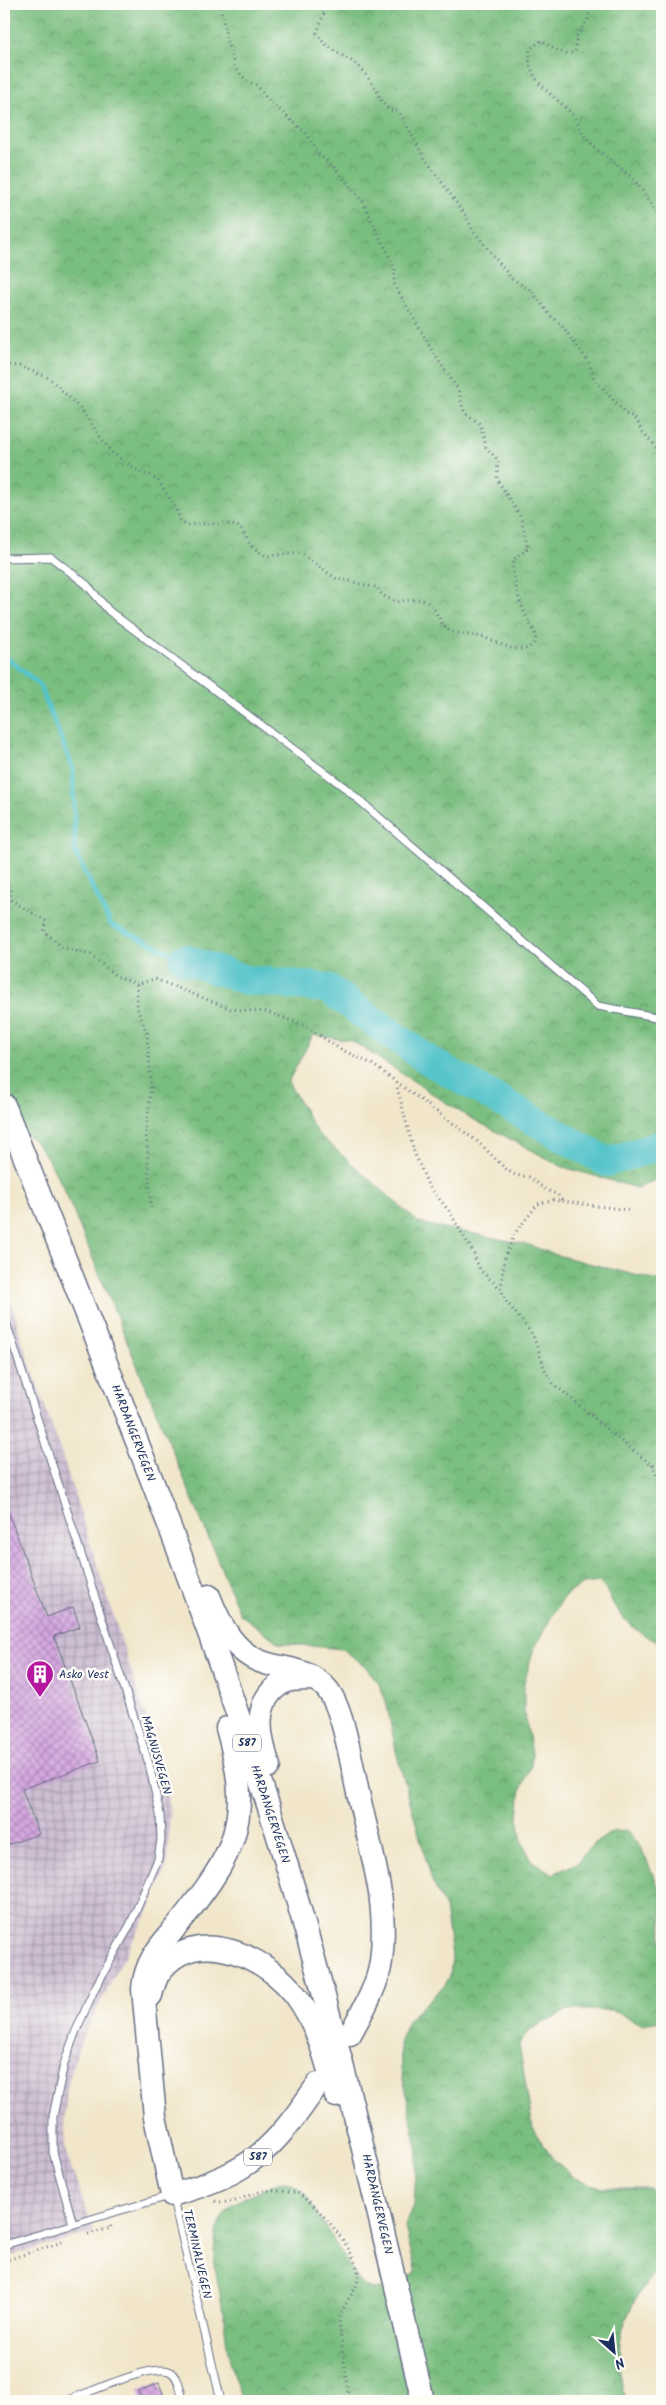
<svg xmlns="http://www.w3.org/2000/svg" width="666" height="2405" viewBox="0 0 666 2405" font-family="Kalam,sans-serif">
<defs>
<pattern id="industrial-grid" width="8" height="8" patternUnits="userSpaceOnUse" patternTransform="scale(1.25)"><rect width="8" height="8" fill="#cdbed2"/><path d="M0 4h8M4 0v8" fill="none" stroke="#a69bae"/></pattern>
<pattern id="forest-crowns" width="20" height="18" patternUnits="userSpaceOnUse" patternTransform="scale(1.25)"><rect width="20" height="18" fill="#7abe80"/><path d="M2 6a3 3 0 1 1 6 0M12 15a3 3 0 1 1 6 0" fill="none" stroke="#639b6c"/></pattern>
<pattern id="building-cross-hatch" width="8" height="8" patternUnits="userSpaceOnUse" patternTransform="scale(1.25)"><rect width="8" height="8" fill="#d5a8e0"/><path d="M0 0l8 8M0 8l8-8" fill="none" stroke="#ac89b9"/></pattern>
</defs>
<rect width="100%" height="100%" fill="#fdfcf7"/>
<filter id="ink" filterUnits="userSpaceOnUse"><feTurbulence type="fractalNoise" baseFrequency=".02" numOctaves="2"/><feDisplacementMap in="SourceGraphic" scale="10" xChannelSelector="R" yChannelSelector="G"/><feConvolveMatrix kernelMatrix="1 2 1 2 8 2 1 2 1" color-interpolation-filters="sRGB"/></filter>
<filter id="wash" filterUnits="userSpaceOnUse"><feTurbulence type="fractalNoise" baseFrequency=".0096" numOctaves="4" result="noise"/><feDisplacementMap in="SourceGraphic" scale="20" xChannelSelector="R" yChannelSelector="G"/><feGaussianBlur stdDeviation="1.12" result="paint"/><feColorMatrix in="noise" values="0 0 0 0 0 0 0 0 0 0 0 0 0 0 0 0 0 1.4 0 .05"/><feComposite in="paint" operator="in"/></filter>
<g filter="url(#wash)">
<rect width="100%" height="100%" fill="#f1e6ca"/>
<polygon fill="url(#industrial-grid)" points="4,1277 24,1347 59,1446 162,1767 170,1813 168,1860 161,1881 149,1910 84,2034 72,2067 67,2089 64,2124 65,2150 94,2232 4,2258"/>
<path fill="url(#forest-crowns)" stroke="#4a766f" d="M4 4H662V1177L637 1188 563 1167 465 1115 352 1041 313 1035 288 1082 317 1133 419 1223 529 1245 553 1254 662 1282V1644C642 1635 626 1625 614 1605 609 1596 607 1590 599 1582L584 1584 568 1593 557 1607 534 1648 524 1683V1711L532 1753 531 1766 521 1789 518 1817 522 1842 532 1861 553 1874 577 1863 591 1846 612 1832 628 1831 642 1850 662 1895 661 2021 641 2024 612 2010H568L531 2029 519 2044 533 2129 553 2159 575 2178 603 2188H650L662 2200V2264C635 2294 614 2330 620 2372 622 2382 622 2392 628 2401H242C237 2387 232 2372 229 2357 226 2342 225 2327 223 2312 219 2282 206 2247 222 2218 230 2202 245 2197 261 2190 283 2179 290 2178 307 2197L359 2282C376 2298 400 2284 416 2273L405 2227 414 2205 417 2148 401 2069 400 2040 409 2019 445 1985 450 1976 452 1956 445 1908 432 1881 396 1751 386 1701 378 1682 364 1665 342 1649 279 1643 240 1614 64 1189C47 1159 40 1134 4 1125Z"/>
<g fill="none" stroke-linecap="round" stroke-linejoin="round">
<polyline stroke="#56c4cb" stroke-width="5" points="4,656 39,684 73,768 75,852 111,925 184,959"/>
<polyline stroke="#56c4cb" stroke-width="30" points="184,959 246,980 327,988 428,1060 607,1162 662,1145"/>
</g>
<g id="blocks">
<g fill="url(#building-cross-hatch)">
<polygon points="4,1501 47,1617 73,1607 80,1627 54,1636 100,1761 22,1789 39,1834 4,1846"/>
<polygon points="159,2383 166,2401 142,2401 138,2391"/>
</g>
</g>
</g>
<g filter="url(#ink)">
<use href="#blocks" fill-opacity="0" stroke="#666f84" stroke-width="1"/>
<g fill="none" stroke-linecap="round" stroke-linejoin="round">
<g stroke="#666f84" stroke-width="9">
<g id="service">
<polyline points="4,558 51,557 87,585 109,611 344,787 598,1006 662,1018"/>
<polyline points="4,1316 149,1764 160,1814 161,1840 158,1859 130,1925 95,1988 75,2033 64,2064 53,2116 53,2152 73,2224"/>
<polyline points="4,2245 172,2195 221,2401"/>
<path d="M66 2401C86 2394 150 2364 169 2371 179 2375 181 2392 183 2401"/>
</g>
</g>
<g stroke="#666f84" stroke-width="25">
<g id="primary">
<path d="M4 1105C96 1339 193 1572 270 1811 332 2005 376 2203 423 2401"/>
<path d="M209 1596C220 1624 234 1654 265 1663 288 1670 309 1669 327 1689 344 1709 352 1769 359 1797 366 1829 375 1861 380 1893 383 1915 384 1939 381 1961 378 1986 362 2012 350 2034"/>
<path d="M227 1728C254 1822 235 1854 176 1927 159 1947 145 1962 143 1989L155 2117 172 2195C252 2172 272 2151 318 2084"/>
<path d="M269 1766C260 1738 251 1702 282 1683 291 1678 303 1680 313 1679"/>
<path d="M151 1995C153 1988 155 1979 159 1973 195 1922 268 1957 297 1997 318 2026 327 2063 336 2096"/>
</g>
</g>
<g stroke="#666f84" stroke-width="3" stroke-dasharray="1 4" stroke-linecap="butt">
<path d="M327 4 317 33C325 50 349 56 362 70 366 75 372 83 376 89 382 102 383 110 399 112L425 159 466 216 472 229 512 279 532 291 549 314 562 326 588 361 595 380 626 414 634 418 638 423 642 431 660 452 662 458"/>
<path d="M591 4 587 21 577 35 575 52C563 56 551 48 542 40L530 49C524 81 555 95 573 115 579 122 580 129 584 135 598 153 617 164 633 179 644 190 652 206 662 219"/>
<path d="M4 365 19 366 49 378 80 408 111 452 143 474 150 475 158 481 176 508 180 520 187 525 223 523 240 527 251 546 266 556 300 553 338 580C347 578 364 587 377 587L382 595 396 602C406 601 418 597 427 602 436 607 439 623 447 629 456 635 470 634 481 637 495 640 509 651 525 649 529 648 531 646 534 643 539 635 533 629 529 622 522 611 509 571 514 560 517 554 524 553 528 548L521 518 497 479 498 460 486 447 480 424 464 412 458 389 434 354 394 284 395 269 363 202 333 166 317 153 307 134 266 98 257 85 248 82 235 68 227 42 220 4"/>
<polyline points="4,882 11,891 11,900 46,921 44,931 62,947 91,955 116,976 137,984 155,979 231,1009 267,1012 304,1025 340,1049 372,1064 478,1142 507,1170 515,1175 529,1177 545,1189 558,1195 563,1202"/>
<polyline points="137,984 137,1008 147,1033 151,1088 146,1131 151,1210"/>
<polyline points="396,1083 414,1152 428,1185 449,1211 473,1252 480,1270 501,1289"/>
<polyline points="628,1210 553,1200 538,1204 515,1233 504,1259 501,1289 505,1300 533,1335 545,1370 553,1383 621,1441 651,1464 662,1468"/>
<polyline points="652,1464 662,1486"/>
<path d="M215 2201C237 2206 245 2194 264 2191 274 2189 285 2193 296 2192 316 2203 363 2256 358 2280 355 2294 341 2305 339 2322L349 2401"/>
<polyline points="88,2234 111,2228 110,2224"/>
<polyline points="4,2261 65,2241"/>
</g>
<use href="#service" stroke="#fff" stroke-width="7"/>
<use href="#primary" stroke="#fff" stroke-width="22"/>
</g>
</g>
<defs>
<g id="building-pin" transform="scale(1.4375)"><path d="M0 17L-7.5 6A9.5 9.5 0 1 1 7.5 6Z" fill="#b5179e" stroke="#fdfcf7"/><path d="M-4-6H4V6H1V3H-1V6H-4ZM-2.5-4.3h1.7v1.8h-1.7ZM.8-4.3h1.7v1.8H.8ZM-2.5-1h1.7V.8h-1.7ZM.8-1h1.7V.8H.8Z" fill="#fff"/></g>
</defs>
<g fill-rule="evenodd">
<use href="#building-pin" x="40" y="1674"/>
</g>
<g text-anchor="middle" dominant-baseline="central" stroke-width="5" stroke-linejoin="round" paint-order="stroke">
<g fill="#fdfcf7" stroke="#5f6c8c" stroke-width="1">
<rect x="233" y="1734.5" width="28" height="17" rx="4"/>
<rect x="244" y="2148.5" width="28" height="17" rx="4"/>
</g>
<g font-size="11" font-weight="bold" fill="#1b2f5e">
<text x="247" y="1743">587</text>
<text x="258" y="2157">587</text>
</g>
<g font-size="12" fill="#1b2f5e" stroke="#fdfcf7">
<text transform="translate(133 1433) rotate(69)">HARDANGERVEGEN</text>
<text transform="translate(156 1755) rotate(74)">MAGNUSVEGEN</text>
<text transform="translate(270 1814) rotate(72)">HARDANGERVEGEN</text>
<text transform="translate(377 2204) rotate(77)">HARDANGERVEGEN</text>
<text transform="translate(197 2254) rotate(77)">TERMINALVEGEN</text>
</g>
<g font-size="12" fill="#1b2f5e" stroke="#fdfcf7" text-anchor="start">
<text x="59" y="1674">Asko Vest</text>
</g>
</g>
<rect width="666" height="2405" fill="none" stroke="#fdfcf7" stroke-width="20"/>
<g transform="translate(614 2352) rotate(153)" stroke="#fdfcf7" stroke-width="4" paint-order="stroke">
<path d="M0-4L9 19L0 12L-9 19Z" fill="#1b2f5e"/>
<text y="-8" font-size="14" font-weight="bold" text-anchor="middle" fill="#1b2f5e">N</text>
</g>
</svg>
